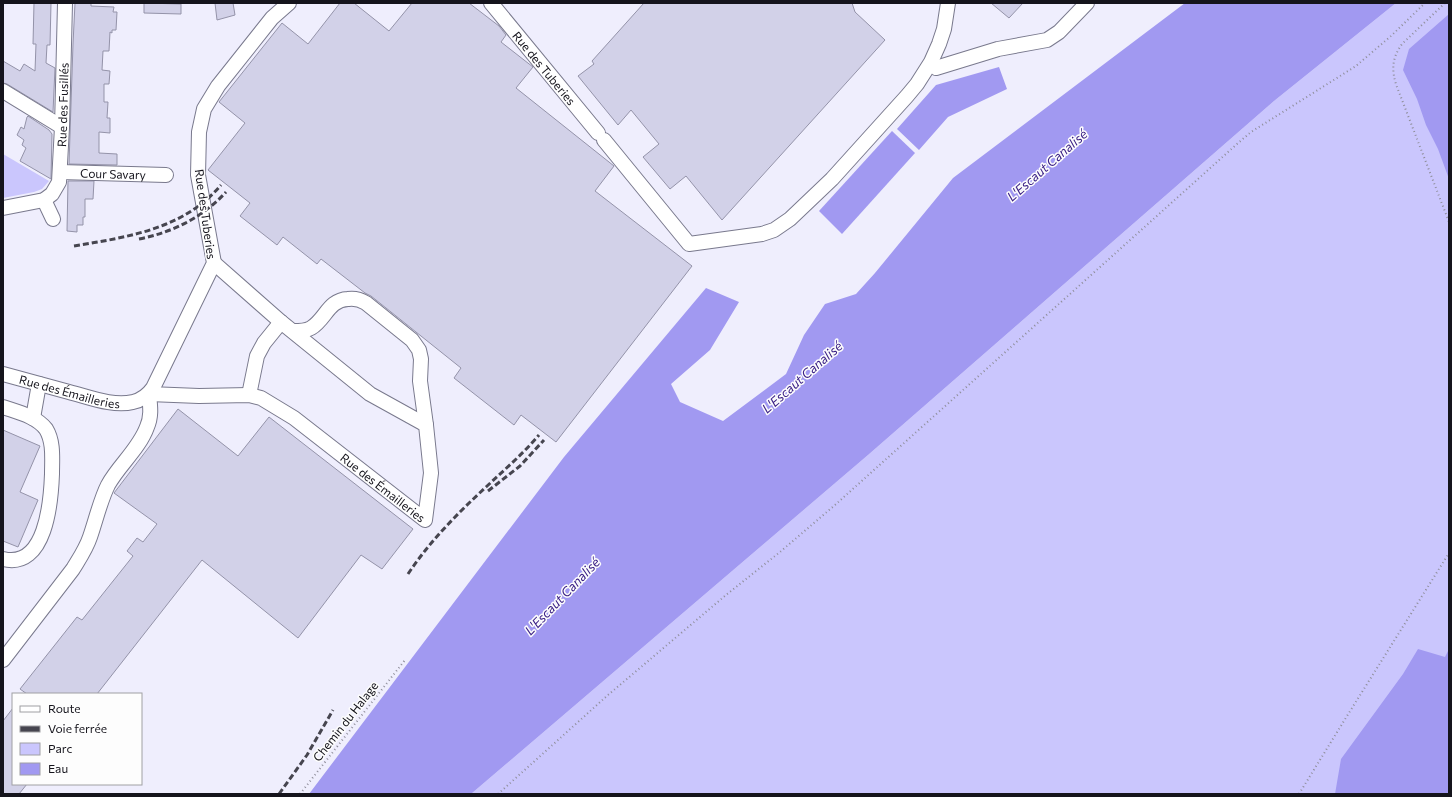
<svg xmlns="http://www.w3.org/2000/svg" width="1452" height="797" viewBox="0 0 1452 797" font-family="Commissioner,sans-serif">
<rect width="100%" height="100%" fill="#efeefd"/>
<g fill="#cac6fd">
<polygon points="1396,3 1449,3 1449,794 471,794 868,455 1274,101"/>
<polygon points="3,154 49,181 42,189 34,192 3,198"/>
</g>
<g fill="#a199f1">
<polygon points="1185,3 1396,3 1274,101 868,455 471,794 309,794 564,457 706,288 739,302 710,350 671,384 680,402 723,421 786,374 804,335 825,304 856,294 875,273 953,178"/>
<polygon points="1449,14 1449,179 1438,149 1426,125 1417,99 1403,70 1409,49"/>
<polygon points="999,67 1007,89 948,117 919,150 897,129 936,85"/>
<polygon points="892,131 915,153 842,234 819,211"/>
<polygon points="1418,649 1445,657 1449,649 1449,794 1335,794 1341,759 1403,674"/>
</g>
<g fill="#d2d1e8" stroke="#9493a9">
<polygon points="34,3 51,3 50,45 47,45 46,63 55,68 53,112 7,84 3,83 3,61 20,71 24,64 35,71 36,44 33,44"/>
<polygon points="75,3 91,3 91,6 114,7 113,12 117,12 116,30 112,30 112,33 110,32 109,51 103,51 102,70 110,71 109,84 104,84 104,102 108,102 107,118 110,118 110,133 99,132 99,153 117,154 117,165 69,164 73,44"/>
<polygon points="144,3 181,4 181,14 144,13"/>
<polygon points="215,3 233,3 235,15 217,20"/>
<polygon points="340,3 354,3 389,31 412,3 469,3 499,26 506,35 501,42 533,67 516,88 614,166 595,191 692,266 556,442 521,415 514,425 454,378 461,368 371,296 365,293 321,259 317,264 283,237 277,245 240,216 250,203 208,170 245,123 219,102 282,23 308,44"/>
<polygon points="644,3 852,3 855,12 885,40 722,220 686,176 670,189 643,157 659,144 631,110 618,125 578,76 594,64 592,61"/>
<polygon points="991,3 1023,3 1009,18"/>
<polygon points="28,116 49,130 52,134 51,179 20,161 26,148 22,145 24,140 17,135 21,127 24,129 27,117"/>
<polygon points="68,181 94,181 93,199 85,199 85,217 83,217 83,225 77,225 77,232 67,231"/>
<polygon points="178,409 238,456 269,417 413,529 382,569 361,555 298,638 202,560 97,694 27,694 20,689 77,617 82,620 133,556 127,551 137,538 143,542 157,524 114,493"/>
<polygon points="3,430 40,446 20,492 38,500 18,547 3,541"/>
<polygon points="13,708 13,784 27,784 19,794 3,794 3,721"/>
</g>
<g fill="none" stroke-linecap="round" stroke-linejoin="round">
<g stroke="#79798d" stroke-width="16">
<g id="minor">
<path id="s1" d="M491 3 598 133"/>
<polyline points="936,68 998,49 1047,40 1059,32 1087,3"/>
<polyline points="3,91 62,127"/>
<polyline points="604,140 689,244 762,234 774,230 790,219 832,179 907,96 917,84 931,62 939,44 944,29 948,3"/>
<path id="s2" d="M60 172 166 175"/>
<polyline points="44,200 53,219"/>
<path id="s3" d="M3 208 44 200 52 194 59 182 62 127 65 3"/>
<path d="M293 331C299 331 306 331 311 328 326 319 328 300 348 299 354 298 361 300 366 303L412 340 419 350 421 359 420 381 426 425"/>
<path id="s4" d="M3 374C25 380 47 386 69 392 89 397 113 407 133 402 142 400 148 395 153 388L214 263 198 175 199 132 204 109 218 86 272 18 289 3"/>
<path id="s5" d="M149 394 199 396 249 395 261 398 294 418 425 520 431 473 426 425 370 394 281 322 214 263"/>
<polyline points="249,395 257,356 264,343 281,322"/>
<path d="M3 407C17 412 36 416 46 429 54 442 52 459 52 474 51 501 46 570 3 559"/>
<polyline points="33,418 39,384"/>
<path d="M3 660 73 569C79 559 86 549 90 537 96 520 100 501 108 485 119 465 139 449 147 427 152 416 150 405 149 394"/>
</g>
</g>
<g stroke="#8f8e9a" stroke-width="2" stroke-dasharray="1 3" stroke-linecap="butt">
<path d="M1445 3 1402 44C1392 58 1391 70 1397 87L1449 222"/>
<polyline points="300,794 405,660"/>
<polyline points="498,794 608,695 726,595 780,552 835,505 1237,144 1251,132 1356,66 1391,36 1425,3"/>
<polyline points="1299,794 1347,716 1449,553"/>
</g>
<use href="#minor" stroke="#fff" stroke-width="14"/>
<g stroke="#46454f" stroke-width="3" stroke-dasharray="6 3" stroke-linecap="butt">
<path d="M139 239C173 232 202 218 226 192"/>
<path d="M74 246C128 237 184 229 221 185"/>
<polyline points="488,491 520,466 544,440"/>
<path d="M408 574C430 541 457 514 486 487 504 470 523 454 539 435"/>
<polyline points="279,794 307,755 333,710"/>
</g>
</g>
<g text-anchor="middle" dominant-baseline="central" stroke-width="3" stroke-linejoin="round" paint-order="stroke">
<g font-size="12" fill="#15141c" stroke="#fdfdfd">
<text stroke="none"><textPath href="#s1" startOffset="84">Rue des Tuberies</textPath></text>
<text stroke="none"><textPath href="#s3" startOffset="143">Rue des Fusillés</textPath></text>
<text stroke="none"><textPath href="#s2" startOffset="53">Cour Savary</textPath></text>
<text transform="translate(206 214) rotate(82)">Rue des Tuberies</text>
<text stroke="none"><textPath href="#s4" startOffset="69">Rue des Émailleries</textPath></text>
<text stroke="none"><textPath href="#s5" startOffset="264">Rue des Émailleries</textPath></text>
<text transform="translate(345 721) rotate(-52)">Chemin du Halage</text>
</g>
<g font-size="13" font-style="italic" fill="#3b2186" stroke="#fdfdfd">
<text transform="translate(1047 165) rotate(-41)">L'Escaut Canalisé</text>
<text transform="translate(802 377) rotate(-41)">L'Escaut Canalisé</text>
<text transform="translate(562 596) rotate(-46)">L'Escaut Canalisé</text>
</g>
</g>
<rect width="1452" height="797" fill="none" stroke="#15141c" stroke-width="8"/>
<rect x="12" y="693" width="130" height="92" fill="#fdfdfd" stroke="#a0a0a3"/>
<rect x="20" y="706" width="20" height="6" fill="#ffffff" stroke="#a0a0a3"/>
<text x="48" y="713" font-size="12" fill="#15141c">Route</text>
<rect x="20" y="726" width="20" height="6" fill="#46454f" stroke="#a0a0a3"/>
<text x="48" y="733" font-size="12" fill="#15141c">Voie ferrée</text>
<rect x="20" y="743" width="20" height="12" fill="#cac6fd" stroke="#a0a0a3"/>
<text x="48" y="753" font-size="12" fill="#15141c">Parc</text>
<rect x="20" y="763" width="20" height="12" fill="#a199f1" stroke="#a0a0a3"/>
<text x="48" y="773" font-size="12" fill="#15141c">Eau</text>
</svg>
